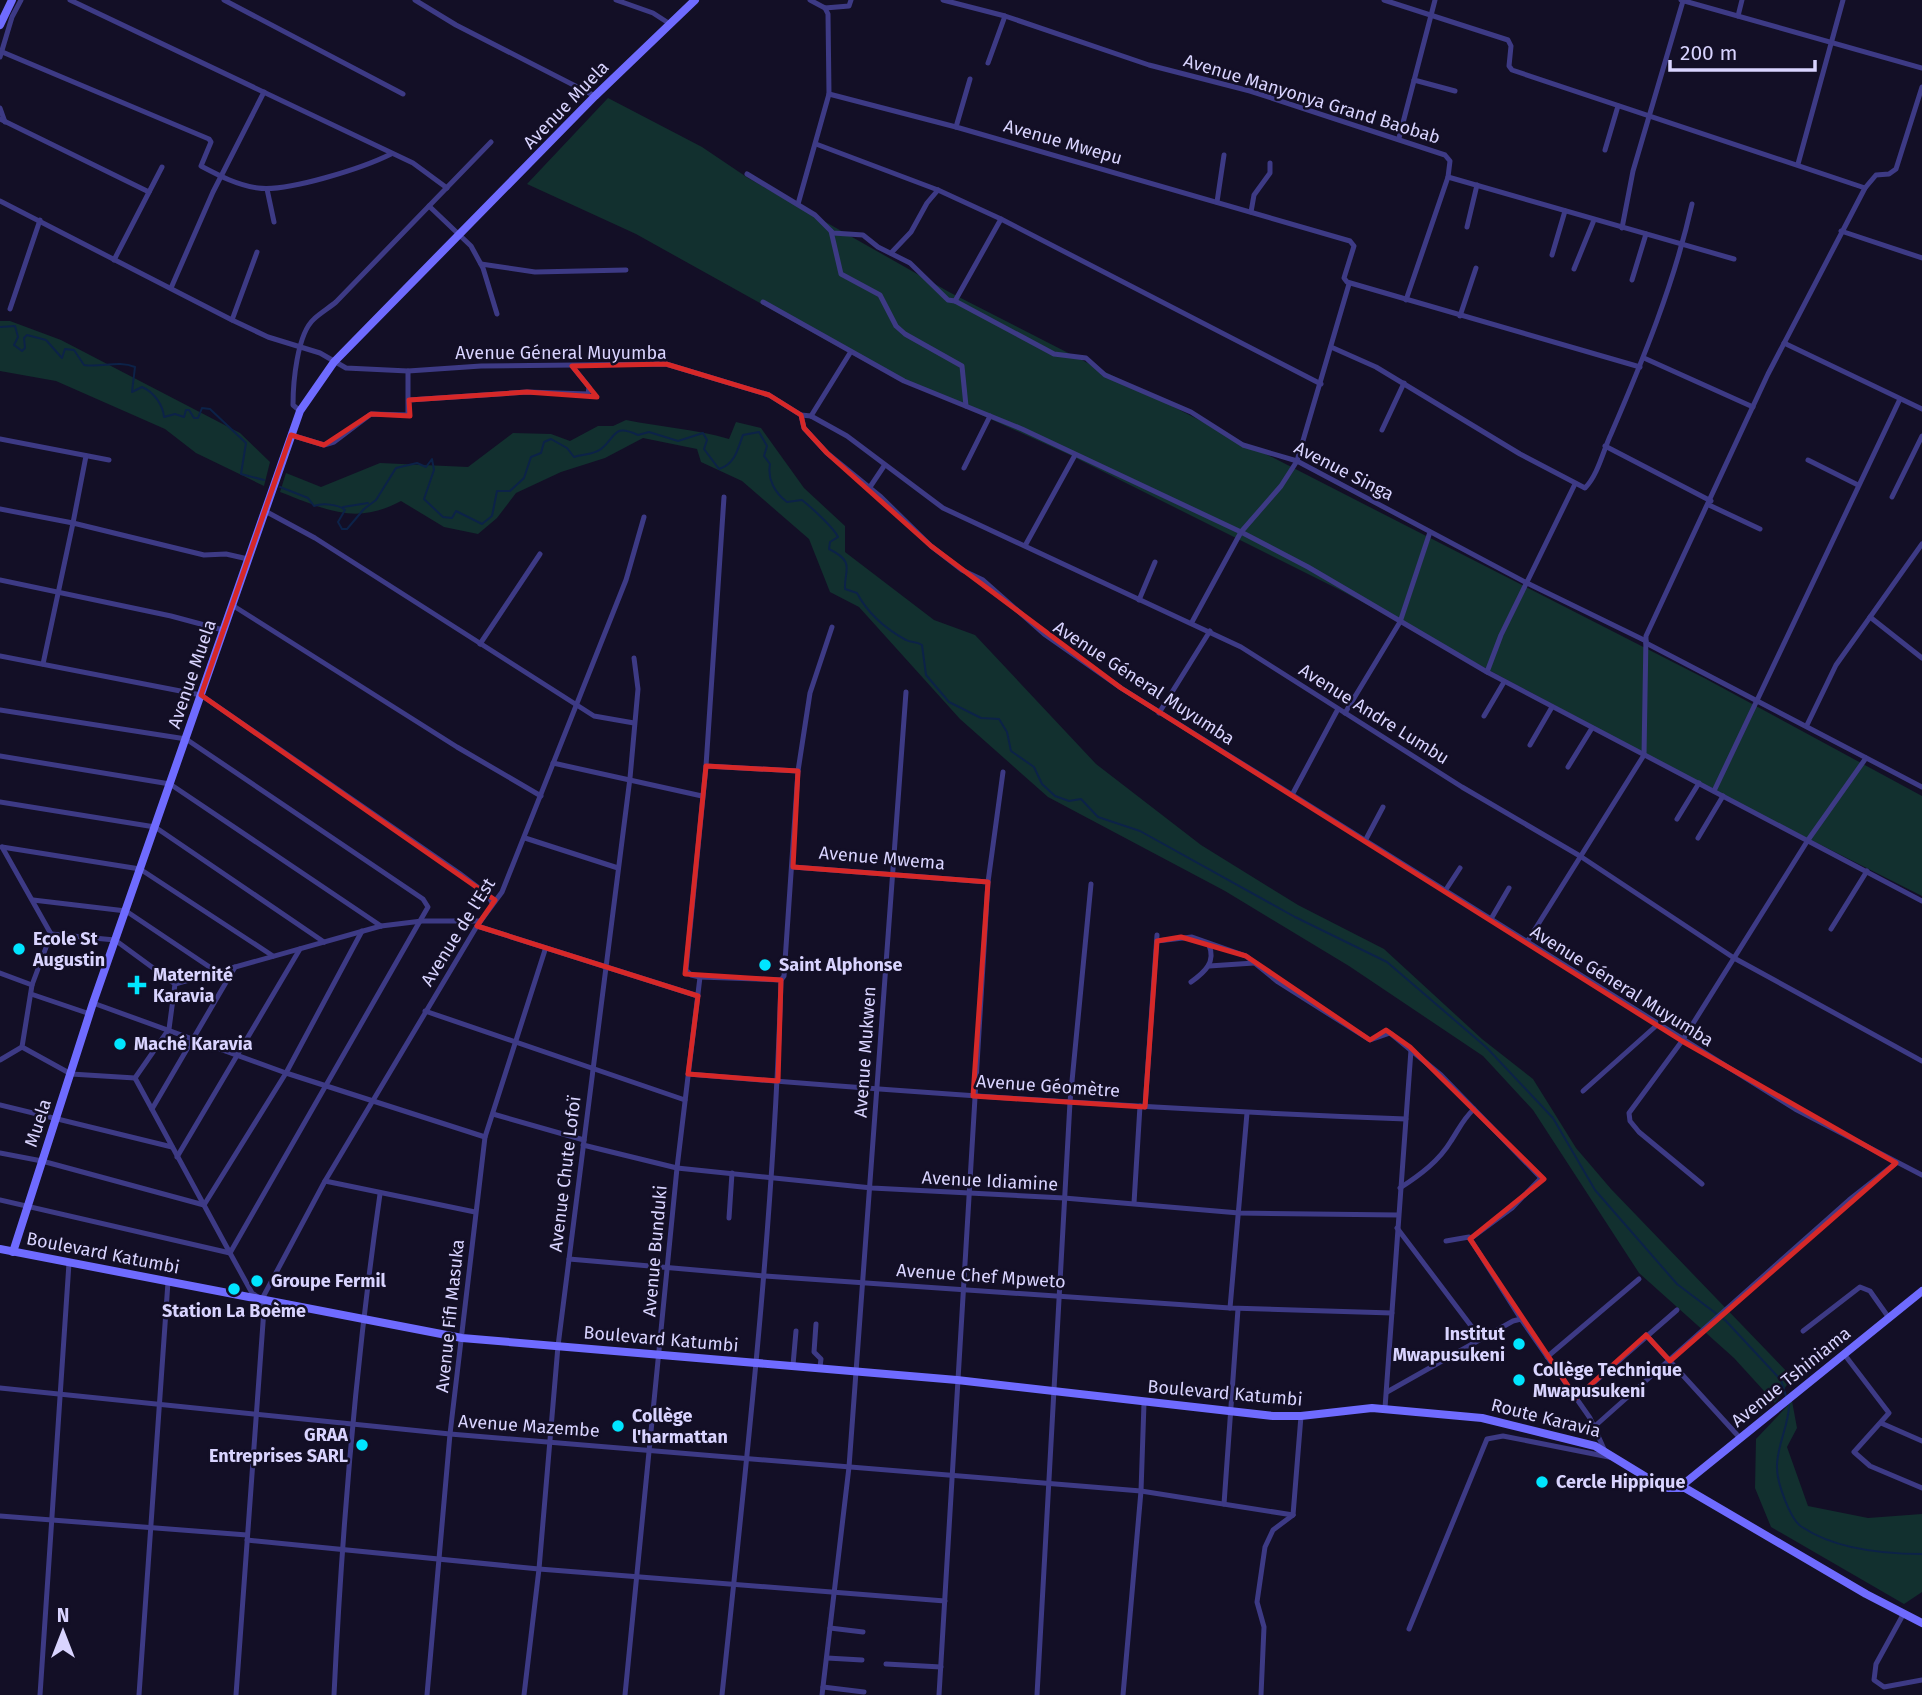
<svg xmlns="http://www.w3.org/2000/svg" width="1922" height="1695" viewBox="0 0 1922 1695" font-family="'Fira Sans',sans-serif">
<rect width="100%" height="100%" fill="#130f26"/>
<g fill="#12302f">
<polygon points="608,98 702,147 748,178 949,292 1706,679 1922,796 1922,896 1716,792 1340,590 1070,455 871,365 636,234 527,184"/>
<polygon points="0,321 10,321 61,340 240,433 270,462 264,486 196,453 165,429 56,381 0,371"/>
<path d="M626 420C661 427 695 429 729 439L736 422 761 428 804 488 845 526V552L934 620 975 635 1096 764 1201 845 1298 905 1384 949 1482 1039 1533 1079 1576 1148 1611 1189 1792 1377 1775 1403 1734 1358 1639 1273 1533 1110 1483 1056 1349 966 1225 891 1048 797 960 719 859 607 830 592 809 539 742 481 701 462 697 449 643 438 605 458 561 472 516 493 497 518 478 534 444 527 401 501C355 526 325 509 280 492L286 473 321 487 380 463 468 467 513 433 551 434 570 441 598 426H613Z"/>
<polygon points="1792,1401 1797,1428 1787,1447 1808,1506 1868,1518 1922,1514 1922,1592 1904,1604 1771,1527 1755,1488 1756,1439"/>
</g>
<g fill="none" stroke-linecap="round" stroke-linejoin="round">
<g stroke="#0c2248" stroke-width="2">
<path d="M0 327 15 326 18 337 14 345 22 351 25 348 24 338 27 335 46 340 62 358 65 349 74 350 84 365C101 368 118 360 135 367L132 392 142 387C154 392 163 405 164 417L175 414 184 417 186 410H189L194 418H198L202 408 210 409 246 443 241 474 264 480"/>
<path d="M280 487 308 498 314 506C322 503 338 504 345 510L338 522 342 529H347L364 509 376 500 396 468 417 463 426 467 432 459 434 470 424 499 443 517 452 518 456 511 482 524 492 516 497 491H510L524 478 531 457 541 453 544 442 551 439 567 448 574 457C584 454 593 455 601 449 617 437 612 423 638 435L649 432 678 441 703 433 707 440 704 449 719 469C736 464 738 447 743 435L759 432 767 446 764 456 770 464C767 479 775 493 787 502L802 500C811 507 834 528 838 537L830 542 829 549C856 562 844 570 845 589L857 593C868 614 884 628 906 640 911 643 916 641 922 645L926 675 949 702 981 718 999 719 1007 732 1011 751 1034 767 1042 784 1055 796 1069 801 1081 799 1098 817 1140 831 1295 917 1387 962 1486 1047 1553 1118 1595 1190 1677 1284 1726 1321 1781 1380 1786 1396"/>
<polyline points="343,507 368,503"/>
<path d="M1789 1405C1789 1426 1776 1447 1777 1468 1777 1482 1790 1520 1802 1527 1835 1549 1883 1554 1922 1554"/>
</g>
<g stroke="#3d3a85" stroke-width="5">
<polyline points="70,0 413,163 447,188"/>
<polyline points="224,0 403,94"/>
<polyline points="415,0 456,25 595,96"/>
<polyline points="616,0 653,13 670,24"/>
<polyline points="943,0 1005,16 1149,65 1250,91 1445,155 1450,161 1448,177 1406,300"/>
<polyline points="1384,0 1508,40 1511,46 1509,66 1512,70 1865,188"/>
<polyline points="1681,0 1922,68"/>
<polyline points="825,8 849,6 851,0"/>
<polyline points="1738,16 1742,0"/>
<path d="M0 51 209 139 211 142 201 166C220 176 237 185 258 188 288 192 363 168 391 154"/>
<polyline points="0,57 12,17 21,0"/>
<polyline points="988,63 1005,16"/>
<polyline points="1414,80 1455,91"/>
<polyline points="829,94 956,127 1350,241 1354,246 1344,278 1347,282 1640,367"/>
<polyline points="0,108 5,122"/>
<polyline points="0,119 149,192"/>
<polyline points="956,127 970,79"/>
<polyline points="1399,138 1435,0"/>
<polyline points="816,144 938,190 1001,219 1321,384"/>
<polyline points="1605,150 1618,106"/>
<polyline points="1798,164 1843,0"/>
<polyline points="747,174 815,215 833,233 863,235 878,247 910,263 948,300 955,301 1054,354 1086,358 1105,375 1191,412 1243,445 1297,461 1527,583 1646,641"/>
<polyline points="1448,177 1734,259"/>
<polyline points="267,189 274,222"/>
<polyline points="0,201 232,320 268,337 320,353 346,368 408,371 481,366 666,364 769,395 801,415 804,428 827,453 881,497 931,546 962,570 983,580 1044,634 1121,688 1795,1109 1922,1175"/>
<polyline points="1217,202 1224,155"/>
<polyline points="798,204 829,94 828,14 825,8 810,0"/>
<polyline points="429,206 471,246 483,268 497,314"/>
<polyline points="1251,212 1254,195 1270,173 1270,163"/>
<polyline points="1467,227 1477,185"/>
<polyline points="1622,228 1633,171 1683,1"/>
<polyline points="831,231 841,274 880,295 896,326 905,334 962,366 966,406"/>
<polyline points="1841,231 1922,258"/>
<polyline points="891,253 911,232 927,203 938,190"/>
<polyline points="1552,255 1565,211"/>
<polyline points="114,260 162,167"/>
<polyline points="481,264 535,272 626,270"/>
<polyline points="1574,269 1594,220"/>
<polyline points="1632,280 1646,234"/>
<polyline points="171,288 213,192 264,92"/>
<polyline points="955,301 1001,219"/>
<polyline points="763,302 904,381 1022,429 1241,532 1308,567 1487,672 1922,901"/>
<polyline points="10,309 40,220"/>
<polyline points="1460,316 1476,268"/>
<polyline points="232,320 257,252"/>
<polyline points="1784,343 1922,409"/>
<path d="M1331 347 1376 367 1520 454 1585 488C1598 475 1603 451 1611 434 1643 360 1674 284 1692 204"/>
<polyline points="1644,358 1753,407"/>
<polyline points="409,400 527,392 588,394 589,387 572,366"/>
<path d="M300 411 293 405C293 383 297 334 314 319 320 313 329 308 336 302L491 142"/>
<polyline points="801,415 811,416 847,436 943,508 1241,647 1462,787 1580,856 1734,958 1922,1061"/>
<polyline points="811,416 850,353"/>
<polyline points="1382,430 1404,383"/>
<polyline points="291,435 324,445 334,442 371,414 408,415 408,371"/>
<polyline points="0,439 109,460"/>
<polyline points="1605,446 1711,501"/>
<polyline points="1808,460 1858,485"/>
<polyline points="964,468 990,416"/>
<polyline points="870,487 884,466"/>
<polyline points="724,497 706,766 686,970 691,975 700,977 781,980"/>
<polyline points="1892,497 1922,436"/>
<polyline points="1709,505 1760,529"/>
<polyline points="0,509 73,523 86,456"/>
<polyline points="265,511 315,538 594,716 634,723"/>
<polyline points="1026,544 1075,455"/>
<polyline points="0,580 171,616 223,630"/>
<polyline points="1139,600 1155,562"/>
<polyline points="232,605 457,747 541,796"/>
<polyline points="1870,617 1922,658"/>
<polyline points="1192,622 1241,532 1281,486 1297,461 1349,284"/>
<polyline points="1646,643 1922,787"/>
<polyline points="480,644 540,554"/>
<polyline points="0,656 201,695 459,873 488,895 492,903"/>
<polyline points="43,664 73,523 204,555 226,554 248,559"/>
<polyline points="1487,672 1501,635 1575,484"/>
<polyline points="0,710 186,739 423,899 428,907 230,1253 0,1200"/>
<polyline points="1159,713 1210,631"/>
<polyline points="1345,713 1400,622 1430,532"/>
<polyline points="1484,716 1504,682"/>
<polyline points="1807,725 1836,665 1922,544"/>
<polyline points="1530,745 1552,707"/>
<polyline points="0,756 170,784 381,926"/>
<polyline points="553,763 702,796"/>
<polyline points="706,766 798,771"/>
<polyline points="1568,767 1592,728"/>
<polyline points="1714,791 1900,399"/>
<polyline points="1292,795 1338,709"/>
<polyline points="0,802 155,827 324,942"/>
<polyline points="1677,819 1699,783"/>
<polyline points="525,838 618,868"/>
<polyline points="1698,838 1723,796"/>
<polyline points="1365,841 1383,807"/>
<polyline points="2,847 140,869 273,956"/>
<polyline points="2,847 51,934"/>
<polyline points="793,867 988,882"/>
<polyline points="1445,891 1460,868"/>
<polyline points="33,900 126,911 217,972"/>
<polyline points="1491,919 1509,888"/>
<polyline points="477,926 698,996"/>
<polyline points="1831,929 1867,871"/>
<polygon points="51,934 115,940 175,984 169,1029 135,1078 71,1074 22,1047 32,985"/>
<polyline points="1157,941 1192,937 1246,956 1278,982 1370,1040 1390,1033 1441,1075 1541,1178 1512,1208 1470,1239"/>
<polyline points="1527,942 1644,755 1646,636 1768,374 1865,188 1876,175 1889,174 1896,169 1922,87"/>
<polyline points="1209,966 1254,963"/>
<polyline points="0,973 32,985"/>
<path d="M1191 982C1205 972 1216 962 1209 945"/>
<polyline points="175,984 381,926 422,921 480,921"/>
<polyline points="31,994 90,1014"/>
<polyline points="93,1003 286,1073 485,1137"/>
<polyline points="425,1011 685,1100"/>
<polyline points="0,1060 22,1047"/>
<path d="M688 1074C927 1094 1166 1110 1406 1119"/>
<polyline points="135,1078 230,1253 252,1293 258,1297"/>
<polyline points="1583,1091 1657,1025"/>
<polyline points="0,1105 172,1147"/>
<polyline points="1145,1107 1157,935"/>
<polyline points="152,1109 235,967"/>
<polyline points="493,1114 584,1140"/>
<polyline points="583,1145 677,1168 872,1188 1064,1198 1239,1213 1398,1215"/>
<polyline points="0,1153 42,1161 204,1205 286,1073 362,931"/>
<polyline points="177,1157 300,949"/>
<polyline points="325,1181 475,1212"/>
<polyline points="1702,1184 1639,1132 1630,1121 1629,1113 1682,1041 1808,840 1866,758"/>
<path d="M1400 1188C1420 1175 1439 1161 1451 1141 1459 1129 1463 1119 1474 1109"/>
<polyline points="1134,1203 1140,1106"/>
<polyline points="729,1218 732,1173"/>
<polyline points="1397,1228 1481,1339"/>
<polyline points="1446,1241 1469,1237 1521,1319"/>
<polyline points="569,1259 765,1276 1230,1308 1392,1313"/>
<polyline points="262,1299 325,1181 477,926 502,892 626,580 644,517"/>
<polyline points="1230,1308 1247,1113"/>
<polyline points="816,1324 814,1352 821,1359 820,1367"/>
<polyline points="1803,1331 1860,1287 1870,1291 1889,1318"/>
<polyline points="1646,1335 1740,1438"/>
<polyline points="1844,1354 1889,1413 1854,1452 1870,1466 1922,1488"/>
<polyline points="1547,1357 1639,1279"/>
<polyline points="793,1365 796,1331"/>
<polyline points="0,1388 450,1434 1141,1491 1293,1515"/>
<polyline points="1387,1392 1513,1321 1521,1319 1590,1418 1604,1449"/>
<polyline points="1576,1398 1677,1310"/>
<polyline points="1385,1408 1411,1050"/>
<polyline points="1881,1423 1922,1441"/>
<polyline points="1595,1426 1849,1200 1896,1163"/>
<polyline points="1224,1504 1238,1309"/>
<polyline points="1293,1515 1301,1416"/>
<polyline points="0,1516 247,1535"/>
<polyline points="247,1540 539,1569 945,1601"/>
<polyline points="1904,1613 1876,1664 1874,1680 1884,1687 1922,1680"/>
<polyline points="830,1628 863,1632"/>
<polyline points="1409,1629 1487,1439 1503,1436 1614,1458"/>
<polyline points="827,1658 862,1660"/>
<polyline points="886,1664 941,1667"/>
<polyline points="823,1687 864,1692"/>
<polyline points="40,1695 69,1263"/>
<polyline points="139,1695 168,1282"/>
<polyline points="236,1695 264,1309 262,1299"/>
<path d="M334 1695C342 1527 356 1361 380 1194"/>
<polyline points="427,1695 450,1434 485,1137 545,950"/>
<polyline points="524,1695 539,1569 558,1346 630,778 638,689 634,658"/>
<polyline points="625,1695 677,1168 700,977"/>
<path d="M722 1695C747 1457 774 1220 781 980L784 976 798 771 810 693 832 627"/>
<polyline points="822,1695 849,1467 906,692"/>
<polyline points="939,1695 988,882 1003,772"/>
<polyline points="1037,1695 1070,1102 1091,884"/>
<polyline points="1123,1695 1141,1491 1144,1403"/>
<polyline points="1261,1695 1264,1627 1257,1602 1265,1547 1273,1530 1293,1515"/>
</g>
<g stroke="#6f6bff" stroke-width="8">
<polyline points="0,25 12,0"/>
<polyline points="0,1249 462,1338 957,1380 1273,1416 1301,1416 1372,1408 1482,1418 1595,1446 1664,1488 1685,1488 1866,1594 1922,1623"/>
<polyline points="13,1252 93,1003 300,411 334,362 595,96 695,0"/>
<polyline points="1680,1487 1922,1291"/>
</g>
</g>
<path fill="none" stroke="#d62828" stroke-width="5" stroke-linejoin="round" d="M666 364 769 395 801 415 804 428 827 453 931 546 1121 688 1682 1041 1896 1163 1670 1361 1646 1335 1576 1398 1470 1239 1544 1179 1410 1047 1386 1030 1370 1040 1246 956 1181 937 1157 941 1145 1107 973 1096 988 882 793 867 798 771 706 766 685 974 781 980 778 1081 688 1074 698 996 477 926 495 900 201 695 291 435 324 445 371 414 410 416 409 400 527 392 597 397 572 366Z"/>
<g fill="#00e5ff" stroke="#130f26" stroke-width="2.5">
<circle cx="19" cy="949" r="7"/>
<circle cx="765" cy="965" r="7"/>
<path d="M133.5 974.5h7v7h7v7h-7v7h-7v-7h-7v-7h7z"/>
<circle cx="120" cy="1044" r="7"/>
<circle cx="257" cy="1281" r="7"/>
<circle cx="234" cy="1289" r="7"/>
<circle cx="1519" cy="1344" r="7"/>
<circle cx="1519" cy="1380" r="7"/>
<circle cx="618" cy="1426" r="7"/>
<circle cx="362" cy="1445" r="7"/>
<circle cx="1542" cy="1482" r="7"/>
</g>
<g text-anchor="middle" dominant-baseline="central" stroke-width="5" stroke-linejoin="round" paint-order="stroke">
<g font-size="18" fill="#d9d4ff" stroke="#130f26">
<text transform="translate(1312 99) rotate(17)">Avenue Manyonya Grand Baobab</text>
<text transform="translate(566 105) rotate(-46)">Avenue Muela</text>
<text transform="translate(1063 142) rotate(16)">Avenue Mwepu</text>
<text x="561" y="353">Avenue Géneral Muyumba</text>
<text transform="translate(1344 471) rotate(27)">Avenue Singa</text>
<text transform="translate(192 674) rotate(-71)">Avenue Muela</text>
<text transform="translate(1144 683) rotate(33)">Avenue Géneral Muyumba</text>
<text transform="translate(1374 714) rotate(32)">Avenue Andre Lumbu</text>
<text transform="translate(882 858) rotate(5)">Avenue Mwema</text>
<text transform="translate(458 932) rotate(-58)">Avenue de l'Est</text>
<text transform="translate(1622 986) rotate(32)">Avenue Géneral Muyumba</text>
<text transform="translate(865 1052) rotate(-86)">Avenue Mukwen</text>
<text transform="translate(1048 1086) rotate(4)">Avenue Géomètre</text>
<text transform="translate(38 1123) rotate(-72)">Muela</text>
<text transform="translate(565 1174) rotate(-83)">Avenue Chute Lofoï</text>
<text transform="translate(990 1181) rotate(3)">Avenue Idiamine</text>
<text transform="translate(655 1251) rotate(-85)">Avenue Bunduki</text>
<text transform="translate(103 1253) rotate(11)">Boulevard Katumbi</text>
<text transform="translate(981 1276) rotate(4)">Avenue Chef Mpweto</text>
<text transform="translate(450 1316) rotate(-84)">Avenue Fifi Masuka</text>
<text transform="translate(661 1339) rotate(5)">Boulevard Katumbi</text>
<text transform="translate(1791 1377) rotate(-39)">Avenue Tshiniama</text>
<text transform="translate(1225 1393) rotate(5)">Boulevard Katumbi</text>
<text transform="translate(1546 1418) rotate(14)">Route Karavia</text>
<text transform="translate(529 1426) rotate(4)">Avenue Mazembe</text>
</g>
<g font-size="18" font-weight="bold" fill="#d9d4ff" stroke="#130f26" text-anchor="start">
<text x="33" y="939">Ecole St<tspan x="33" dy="21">Augustin</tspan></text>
<text x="779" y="965">Saint Alphonse</text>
<text x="153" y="975">Maternité<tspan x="153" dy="21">Karavia</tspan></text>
<text x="134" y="1044">Maché Karavia</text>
<text x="271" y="1281">Groupe Fermil</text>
<text x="234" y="1311" text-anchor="middle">Station La Boème</text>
<text x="1505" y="1334" text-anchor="end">Institut<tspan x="1505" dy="21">Mwapusukeni</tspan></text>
<text x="1533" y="1370">Collège Technique<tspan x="1533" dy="21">Mwapusukeni</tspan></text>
<text x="632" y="1416">Collège<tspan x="632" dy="21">l'harmattan</tspan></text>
<text x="348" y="1435" text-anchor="end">GRAA<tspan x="348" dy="21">Entreprises SARL</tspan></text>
<text x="1556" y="1482">Cercle Hippique</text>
</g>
</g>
<g transform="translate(63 1632)" stroke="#130f26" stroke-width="5" paint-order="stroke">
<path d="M0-5L12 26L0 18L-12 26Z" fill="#d9d4ff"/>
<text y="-10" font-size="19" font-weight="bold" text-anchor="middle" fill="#d9d4ff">N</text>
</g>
<path d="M1670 60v10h145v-10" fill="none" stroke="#d9d4ff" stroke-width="3.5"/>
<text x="1680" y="60" font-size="21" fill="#d9d4ff" stroke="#130f26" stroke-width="5" paint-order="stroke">200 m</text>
</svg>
